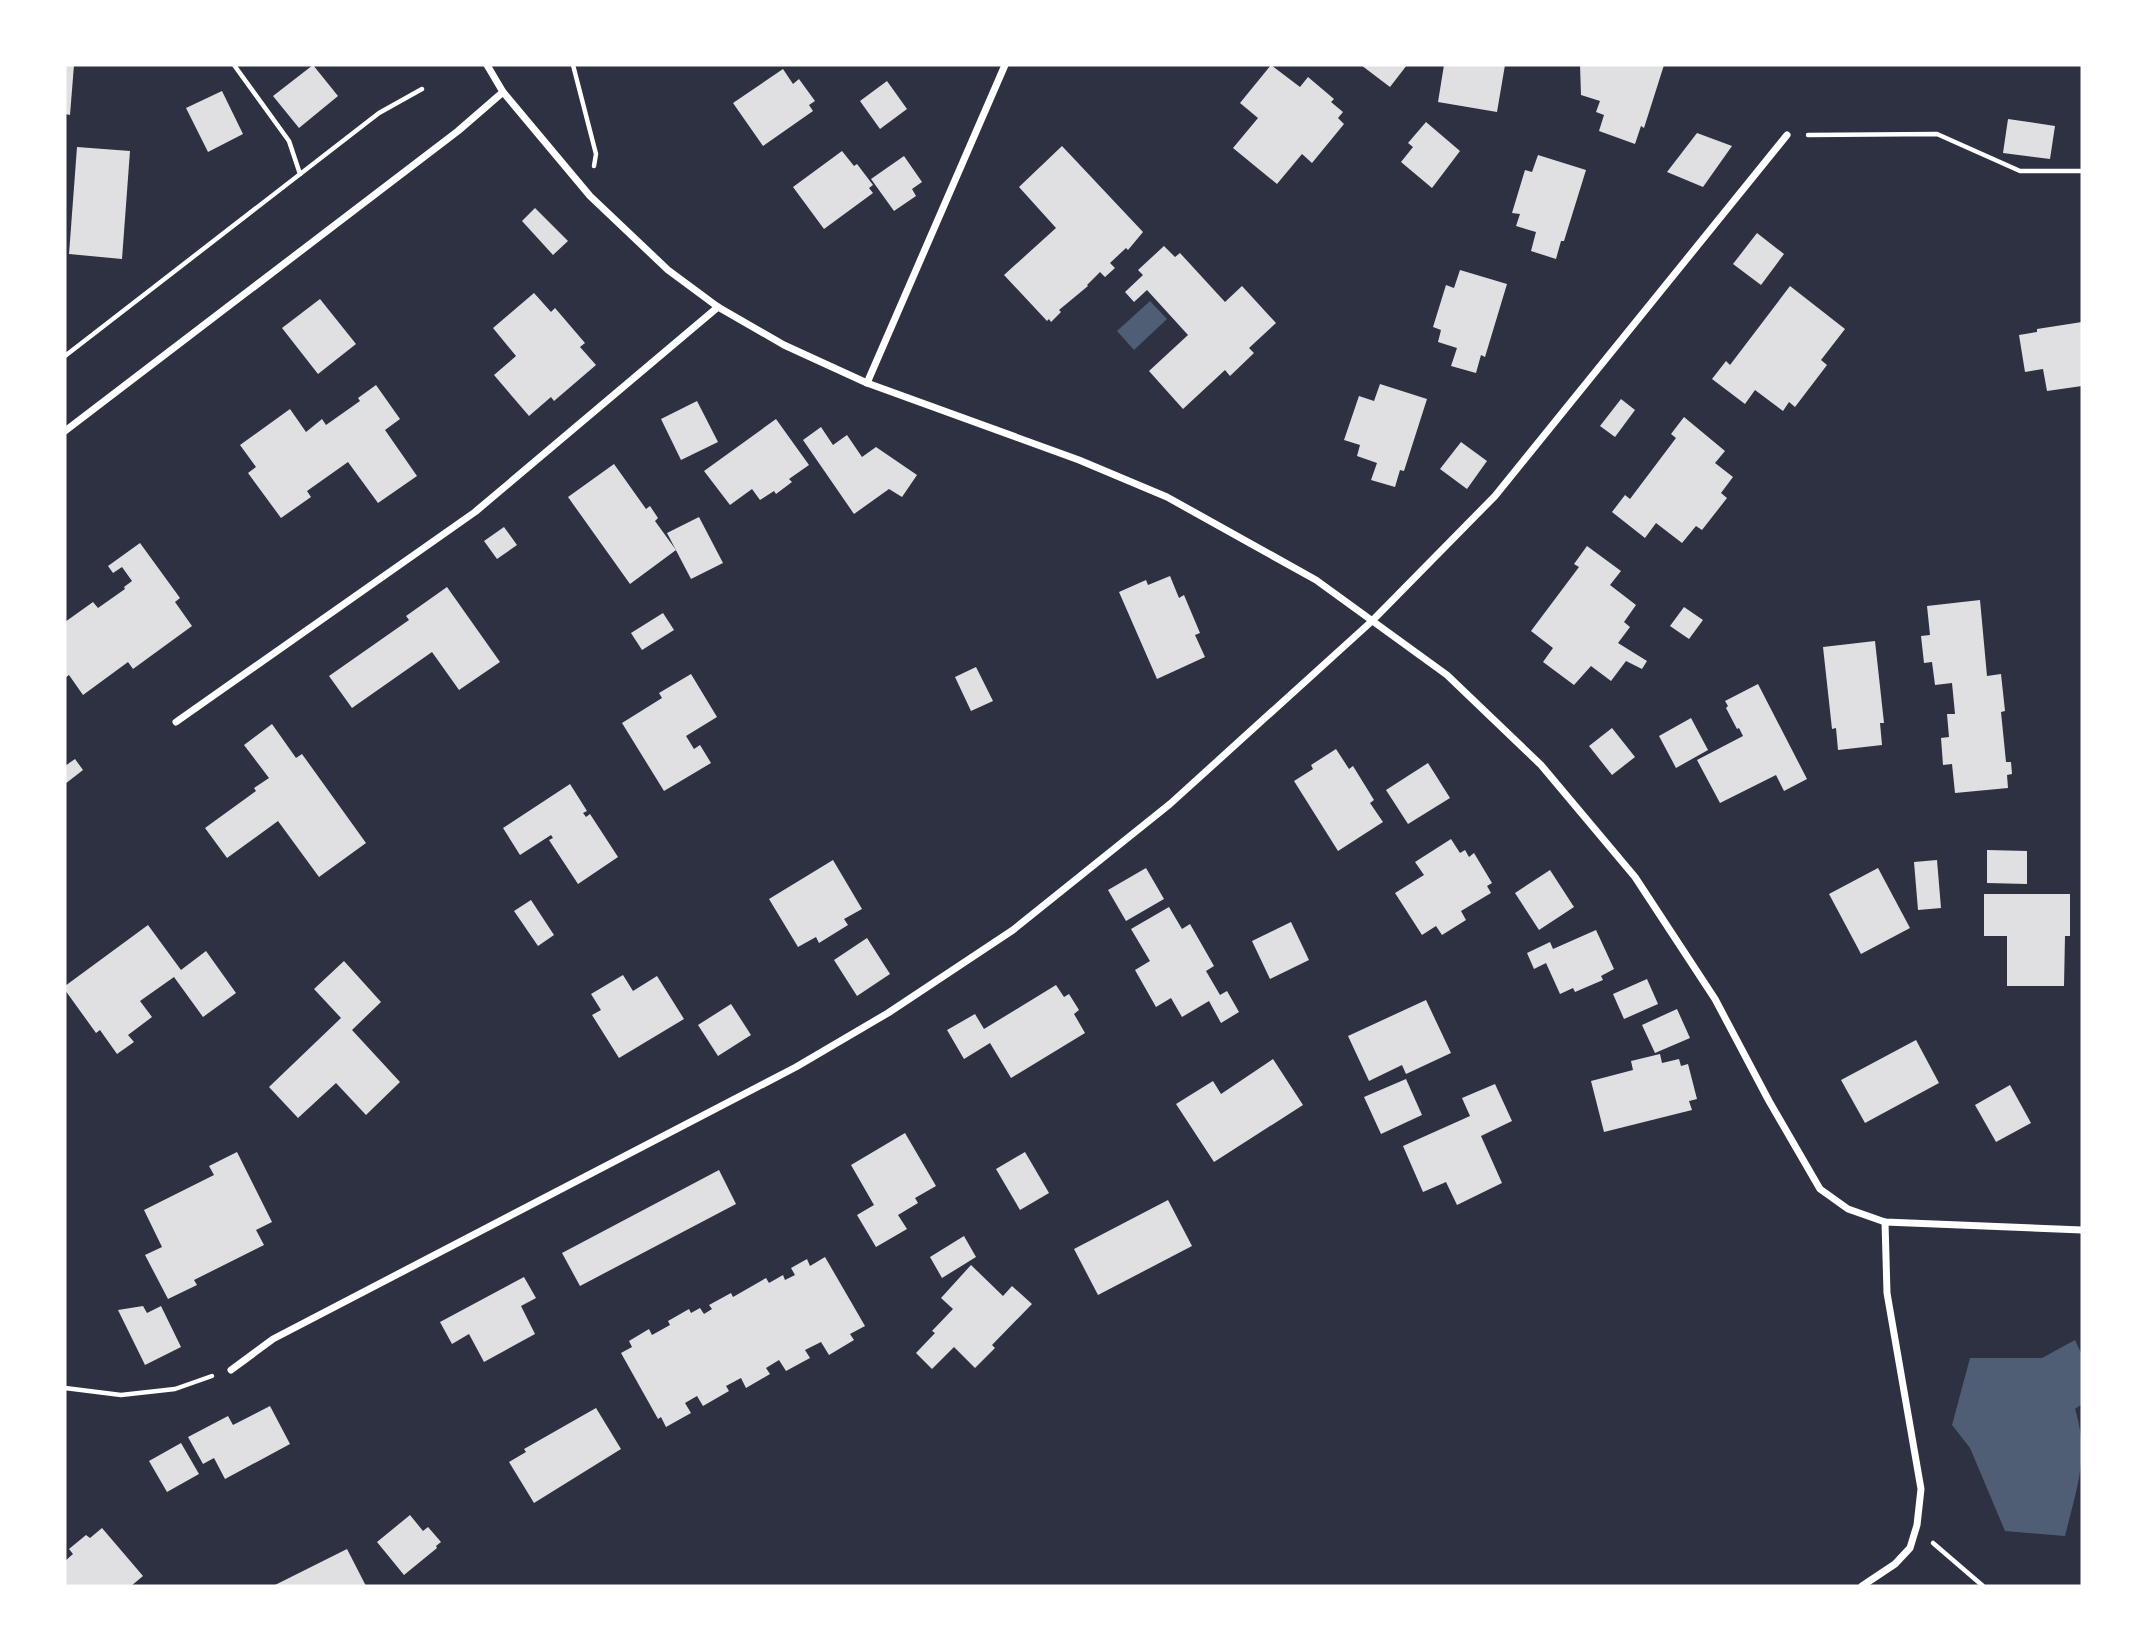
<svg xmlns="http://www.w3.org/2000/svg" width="2147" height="1651" viewBox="0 0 2147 1651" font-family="'Asap Condensed',sans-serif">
<rect width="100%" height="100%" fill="#2d3142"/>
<g fill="#4f5d75">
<polygon points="1150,301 1167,319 1134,350 1117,331"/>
<path d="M2075 1340 2082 1355V1404L2075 1409C2090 1457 2076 1490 2065 1536L2005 1531 1970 1448 1952 1425 1970 1358H2042Z"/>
</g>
<g fill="#e0e0e3">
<polygon points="65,65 74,65 70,115 65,114"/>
<polygon points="313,65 338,96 299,128 273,96"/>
<polygon points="1271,65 1300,87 1308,77 1334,99 1331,102 1343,112 1338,118 1344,124 1312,163 1302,154 1277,184 1233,148 1258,118 1240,103"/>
<polygon points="1361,65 1407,65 1390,87"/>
<polygon points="1444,65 1505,65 1497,112 1438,102"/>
<polygon points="1580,65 1664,65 1644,128 1641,126 1635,144 1599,131 1604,115 1596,112 1600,101 1581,95"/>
<polygon points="783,69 793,84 799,79 815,101 809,105 813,111 763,146 733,103"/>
<polygon points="887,81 907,109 880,129 860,101"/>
<polygon points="222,91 243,134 208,152 186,108"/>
<polygon points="2008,119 2055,126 2050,159 2003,153"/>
<polygon points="1426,122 1460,151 1432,188 1401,162 1413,147 1408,143"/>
<polygon points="1697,133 1732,146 1703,187 1667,172"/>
<polygon points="1062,146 1143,232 1128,250 1126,248 1110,263 1115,268 1105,277 1100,272 1087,285 1088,286 1059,310 1061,312 1051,322 1049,319 1047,321 1004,275 1056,228 1019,187"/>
<polygon points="77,147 130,151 122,259 69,254"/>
<polygon points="842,151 854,166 857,164 873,185 869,188 873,193 824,229 793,187"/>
<polygon points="1538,155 1586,170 1564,241 1561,241 1556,259 1531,251 1536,232 1516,226 1520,214 1512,213 1525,170 1532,172"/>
<polygon points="904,156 922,182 912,189 916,196 894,211 871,179"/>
<polygon points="535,208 568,241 553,255 522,221"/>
<polygon points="1757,233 1784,254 1761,285 1733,264"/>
<polygon points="1164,246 1175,257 1180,253 1225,302 1242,286 1276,323 1249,348 1254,353 1230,376 1225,370 1183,409 1149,371 1188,335 1147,290 1134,302 1125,292 1143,275 1138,270"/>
<polygon points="1460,270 1507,284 1485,357 1481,355 1476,373 1451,366 1457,348 1438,342 1441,330 1433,327 1446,285 1454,288"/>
<polygon points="1790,286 1845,329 1821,360 1827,365 1795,407 1789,402 1783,411 1755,390 1745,404 1712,379 1726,361 1730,365"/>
<polygon points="534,293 551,312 555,308 585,343 580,347 596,365 554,401 551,397 529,416 494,375 516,356 493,328"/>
<polygon points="320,299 356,344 318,374 282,328"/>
<polygon points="2082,322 2082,386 2047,391 2043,369 2025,372 2019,335 2037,332 2037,329"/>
<polygon points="1380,384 1427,399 1404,471 1400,470 1395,487 1371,480 1377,463 1357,456 1360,445 1344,440 1359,396 1374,401"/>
<polygon points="376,385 400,419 385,430 417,476 378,503 348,462 307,491 311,497 281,518 248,473 256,467 240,445 290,409 306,432 322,419 326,425 360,401 358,398"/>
<polygon points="1621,399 1635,410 1615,437 1600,426"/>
<polygon points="697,401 718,442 681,460 661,419"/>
<polygon points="1684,417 1725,451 1715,463 1733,477 1721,493 1727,498 1702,530 1696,526 1682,543 1656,523 1645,538 1612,512 1625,495 1630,499 1676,438 1671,434"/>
<polygon points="776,419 809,465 789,479 792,482 776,494 774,491 760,500 752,489 730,505 704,471"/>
<polygon points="821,427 833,445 847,435 862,457 876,447 917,475 902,497 889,489 854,514 803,440"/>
<polygon points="1461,442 1487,461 1467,489 1440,469"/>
<polygon points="614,464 646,509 650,506 658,518 655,521 676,550 630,584 568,497"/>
<polygon points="699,517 723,563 691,579 667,533"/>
<polygon points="504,527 517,545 497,559 484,541"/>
<polygon points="140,543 180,598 175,602 192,626 133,669 128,662 83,695 69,675 65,678 65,622 93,602 98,608 125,589 124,587 132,581 122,567 113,573 108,566"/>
<polygon points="1587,546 1621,571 1610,585 1636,605 1624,622 1630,627 1618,643 1647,661 1642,669 1626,661 1611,681 1591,666 1574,685 1543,662 1553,648 1531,631 1579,567 1574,564"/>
<polygon points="1170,576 1179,598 1184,595 1200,633 1195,635 1205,657 1157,679 1119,592 1146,580 1148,585"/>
<polygon points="447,587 500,662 459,690 432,652 352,708 329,676 409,620 406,616"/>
<polygon points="1980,600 1987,676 2001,674 2005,711 2001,712 2006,762 2011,762 2012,774 2007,775 2008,788 1955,793 1952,764 1943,765 1941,738 1949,737 1947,714 1955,714 1952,683 1935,685 1932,662 1924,663 1921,636 1930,635 1927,606"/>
<polygon points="1684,607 1703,620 1689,639 1670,626"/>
<polygon points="663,613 674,630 642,650 631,633"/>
<polygon points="1875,641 1884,723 1880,723 1882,745 1838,750 1836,728 1832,729 1823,647"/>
<polygon points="976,667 993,701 971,711 955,677"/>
<polygon points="691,674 717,717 686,736 694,749 700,745 711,763 664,791 622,723 662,698 659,693"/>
<polygon points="1758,684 1807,779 1784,791 1776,775 1720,803 1697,760 1743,736 1739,728 1737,729 1726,708 1728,706 1725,701"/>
<polygon points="1691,718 1708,750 1676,768 1659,736"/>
<polygon points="272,724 296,758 302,754 366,843 319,877 278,821 227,858 205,828 256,791 254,788 269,778 244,745"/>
<polygon points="1612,728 1635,757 1612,775 1589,746"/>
<polygon points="1336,749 1349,769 1353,766 1374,800 1370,803 1383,822 1338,851 1294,781 1313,769 1311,765"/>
<polygon points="75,759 83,770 65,784 65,766"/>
<polygon points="1428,763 1450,798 1408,824 1386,790"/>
<polygon points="570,784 587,811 583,813 586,817 590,814 618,857 578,884 549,840 553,838 551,835 520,855 503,828"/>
<polygon points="1451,839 1460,853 1465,850 1469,857 1474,853 1492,883 1487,886 1491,893 1461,911 1466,920 1442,935 1436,926 1422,935 1395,893 1424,875 1415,862"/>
<polygon points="1987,850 2027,851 2027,884 1987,883"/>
<polygon points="833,860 862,909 844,919 848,925 819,943 816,937 798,947 769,899"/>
<polygon points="1937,860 1941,908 1918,910 1914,862"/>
<polygon points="1146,868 1164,899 1126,921 1108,890"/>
<polygon points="1878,868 1910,928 1861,954 1829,894"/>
<polygon points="1550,870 1574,907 1539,930 1515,893"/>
<polygon points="1984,894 2070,894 2070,936 2065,936 2064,986 2007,986 2007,936 1984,936"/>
<polygon points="531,900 554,935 538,946 514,911"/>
<polygon points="1169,907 1182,929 1190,924 1214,966 1206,971 1220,995 1227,991 1239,1012 1221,1023 1209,1001 1182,1017 1171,998 1156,1007 1135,970 1150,961 1131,929"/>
<polygon points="1291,922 1309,960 1270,979 1252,941"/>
<polygon points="148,925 181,970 206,951 236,993 203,1017 174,977 140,1001 152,1017 128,1035 134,1042 117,1054 100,1030 96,1033 65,990 65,986"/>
<polygon points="1596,930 1614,969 1601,976 1603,980 1575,992 1573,988 1560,994 1546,963 1534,969 1527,953 1550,942 1553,949"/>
<polygon points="867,938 890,974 857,996 834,960"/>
<polygon points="344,961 381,1002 352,1030 400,1082 366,1115 336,1083 298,1118 269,1087 341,1018 314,989"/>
<polygon points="623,975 633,991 657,976 684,1019 619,1058 592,1015 601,1010 591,994"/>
<polygon points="1647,979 1658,1004 1624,1019 1613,994"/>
<polygon points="1056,985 1064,997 1069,994 1079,1010 1074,1014 1085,1033 1011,1078 990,1043 964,1059 947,1030 975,1014 984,1029"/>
<polygon points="1426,1000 1451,1053 1406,1074 1402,1065 1369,1081 1348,1036"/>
<polygon points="731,1004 751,1035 718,1056 698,1025"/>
<polygon points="1677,1009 1690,1038 1655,1053 1642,1025"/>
<polygon points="1916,1040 1939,1083 1865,1123 1841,1080"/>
<polygon points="1660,1054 1662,1063 1679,1059 1681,1066 1688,1064 1697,1099 1689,1101 1692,1110 1604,1132 1591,1081 1633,1070 1631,1061"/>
<polygon points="1273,1059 1303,1105 1214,1162 1176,1104 1213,1081 1221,1094"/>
<polygon points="1406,1079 1422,1115 1381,1134 1364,1097"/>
<polygon points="1495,1084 1512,1121 1481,1136 1502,1183 1457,1205 1446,1182 1423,1192 1403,1146 1470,1116 1462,1098"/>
<polygon points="2010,1085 2031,1123 1996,1142 1975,1105"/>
<polygon points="905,1133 936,1186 915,1198 918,1203 898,1215 907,1229 876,1247 857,1215 874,1205 851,1165"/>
<polygon points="237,1152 272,1222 256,1230 264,1245 194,1280 197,1285 168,1299 145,1255 162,1247 144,1210 214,1175 209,1166"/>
<polygon points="1025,1152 1049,1193 1020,1210 996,1169"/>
<polygon points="719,1170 736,1204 580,1286 562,1253"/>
<polygon points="1168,1200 1192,1246 1098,1295 1074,1249"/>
<polygon points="964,1236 976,1257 942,1278 930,1257"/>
<polygon points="825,1257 865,1326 850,1334 854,1340 829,1355 821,1342 805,1350 810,1358 786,1371 779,1360 766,1368 770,1374 746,1388 741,1378 726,1386 729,1391 703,1406 697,1396 685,1403 691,1413 666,1427 661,1417 658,1419 621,1353 632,1347 629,1341 649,1329 652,1335 670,1325 668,1321 689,1309 691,1313 700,1308 704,1314 712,1309 709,1305 731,1293 733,1297 766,1278 769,1283 783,1275 785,1280 795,1275 791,1268 807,1259 810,1266"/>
<polygon points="971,1265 1003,1296 1012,1286 1032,1304 992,1345 995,1348 975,1368 954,1347 932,1369 916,1353 935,1333 932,1331 953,1309 941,1298"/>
<polygon points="524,1277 536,1298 521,1306 535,1334 484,1362 469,1334 452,1344 440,1322"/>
<polygon points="143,1306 147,1313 161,1306 181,1347 145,1365 118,1310"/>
<polygon points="270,1406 290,1444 225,1479 214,1458 203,1464 188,1437 228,1416 233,1425"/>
<polygon points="596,1408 621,1449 534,1503 509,1462 526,1452 524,1449"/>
<polygon points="181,1443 199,1474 167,1492 149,1461"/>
<polygon points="410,1515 423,1531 428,1527 441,1542 436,1546 437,1548 404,1575 377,1542"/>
<polygon points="102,1528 143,1576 131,1586 65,1586 65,1561 73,1554 69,1549 86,1535 90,1538"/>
<polygon points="347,1549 366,1586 273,1586"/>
</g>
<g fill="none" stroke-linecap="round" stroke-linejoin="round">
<g stroke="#fff" stroke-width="4.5">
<polyline points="234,65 289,141 300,174"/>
<polyline points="573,65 596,154 594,166"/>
<polyline points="1808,135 1937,134 2020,171 2082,171"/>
<polyline points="65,356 379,113 422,89"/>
<polyline points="65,1388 121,1395 175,1389 212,1376"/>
<polyline points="1933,1543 1983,1586"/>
</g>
<g stroke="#fff" stroke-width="7">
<polyline points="487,65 503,92 590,196 668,270 718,307 784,345 867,383 1079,460 1167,497 1316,580 1447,675 1541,765 1635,877 1715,999 1769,1101 1820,1189 1848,1209 1885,1222 2082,1230"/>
<polyline points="867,383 1005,65"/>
<polyline points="65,431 458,131 503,92"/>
<polyline points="176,722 475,512 718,307"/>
<polyline points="231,1370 273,1339 796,1067 888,1013 1013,930 1170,804 1372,621 1495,496 1787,135"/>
<polyline points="1862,1586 1895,1564 1910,1548 1917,1525 1921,1489 1887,1293 1885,1222"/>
</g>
</g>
<rect width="2147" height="1651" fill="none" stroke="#ffffff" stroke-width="133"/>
</svg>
